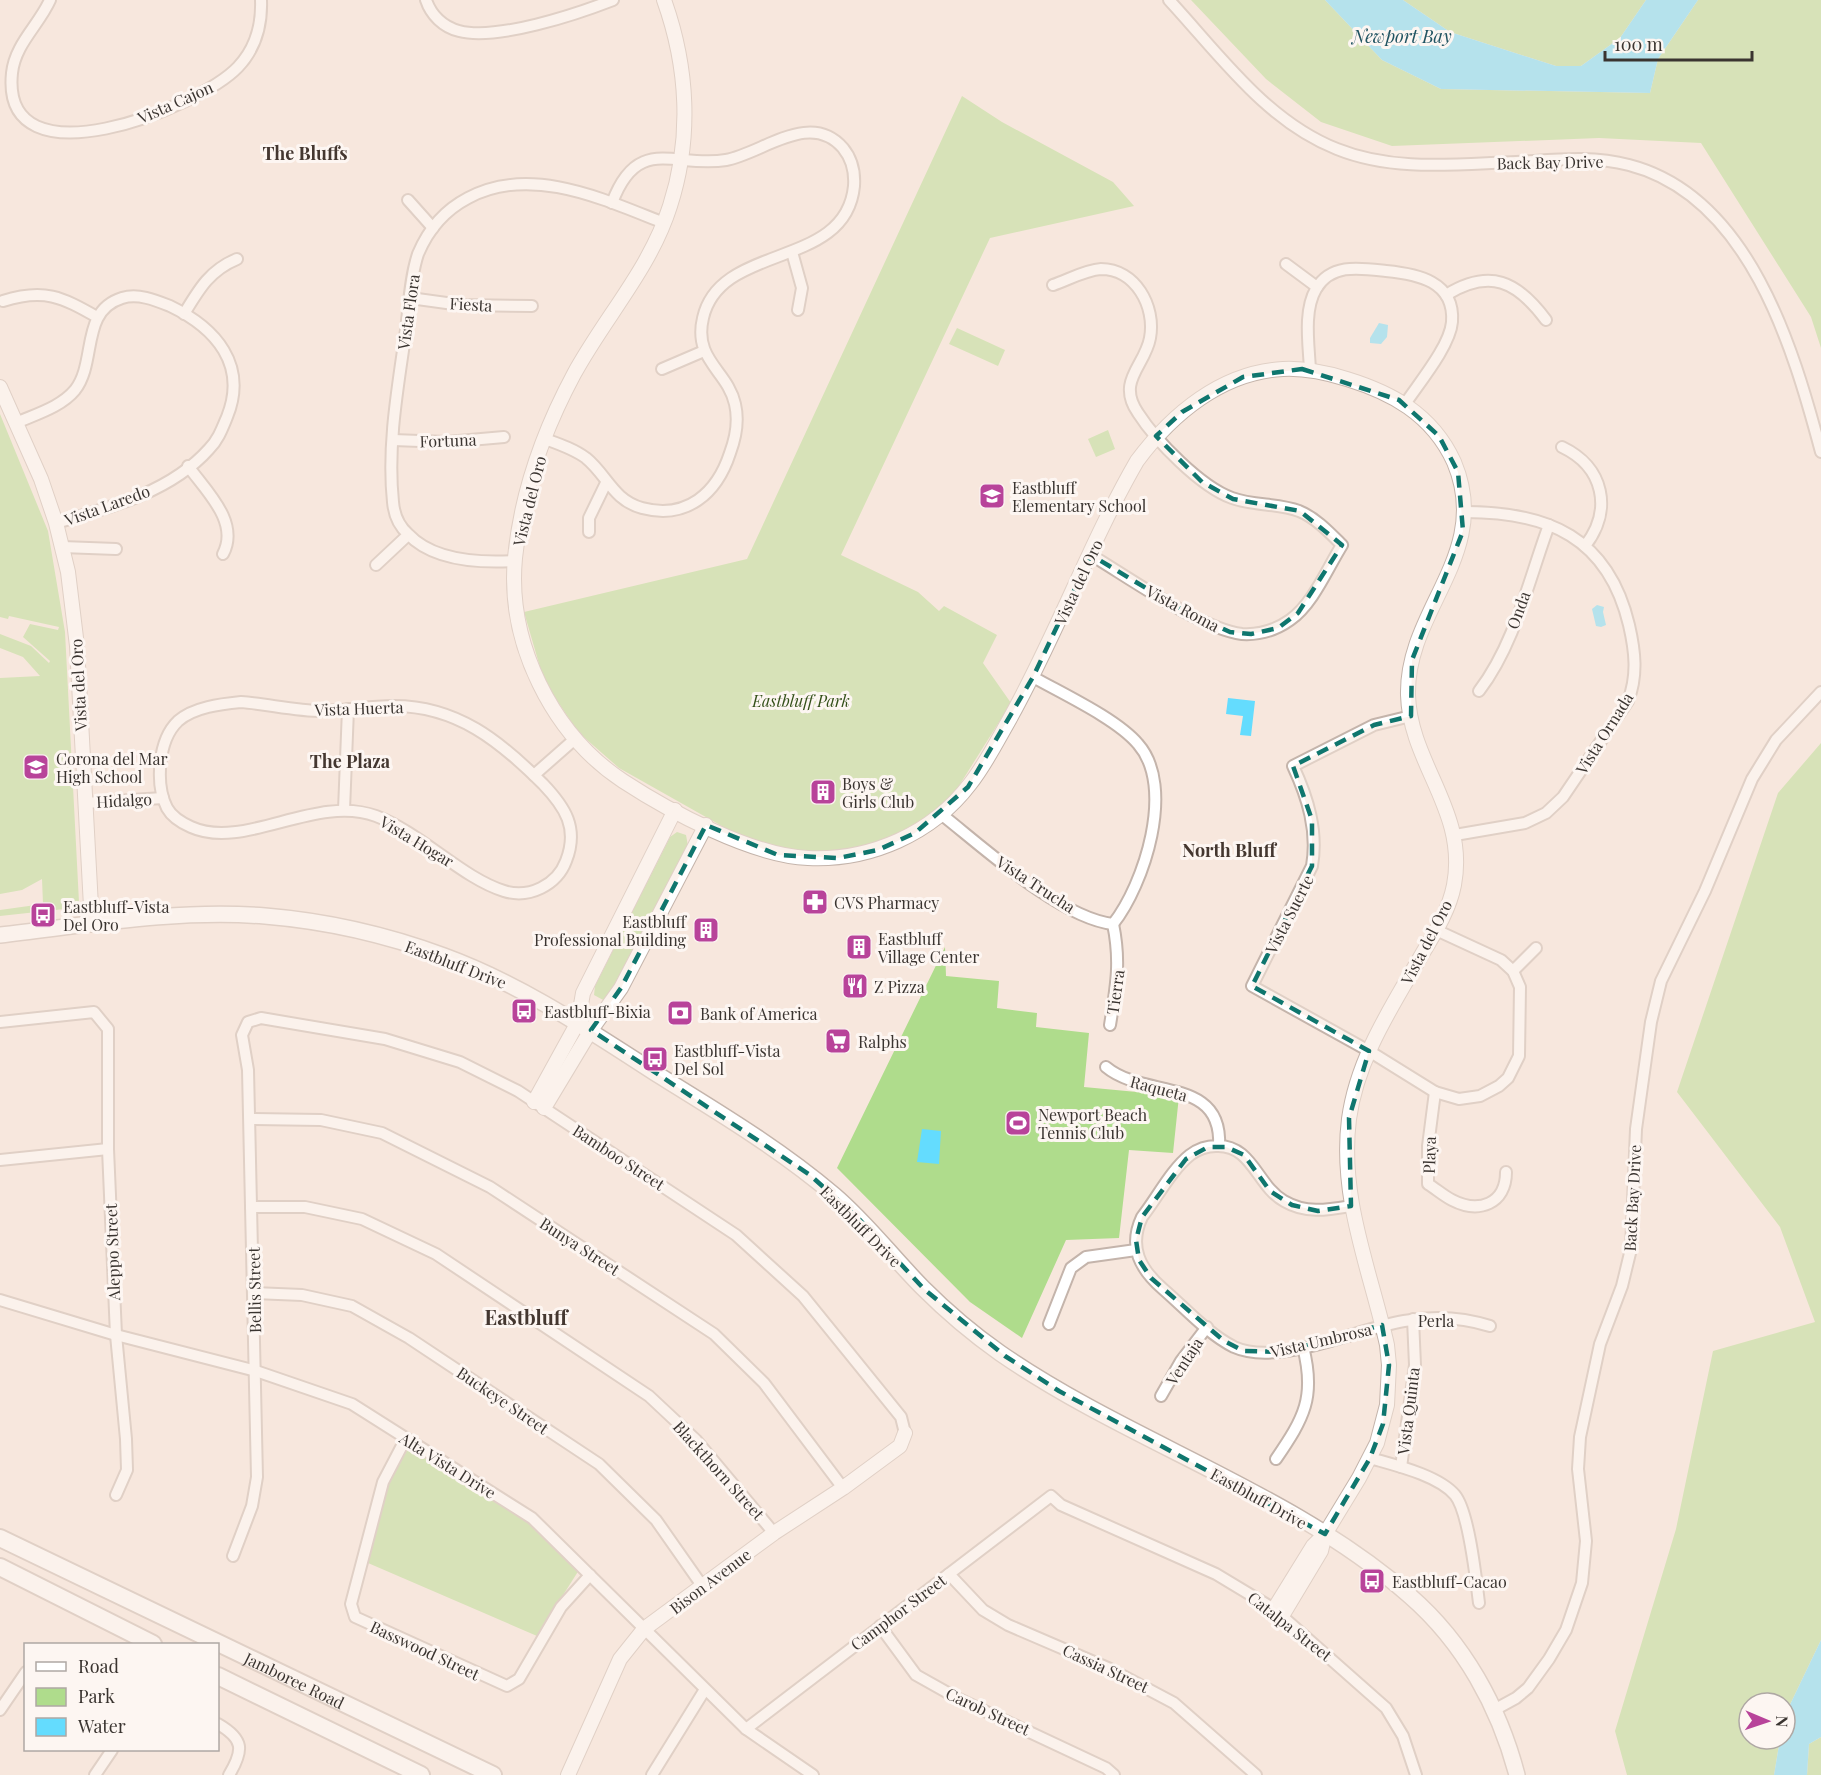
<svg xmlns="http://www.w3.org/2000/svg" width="1821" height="1775" viewBox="0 0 1821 1775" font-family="'Playfair Display',serif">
<rect width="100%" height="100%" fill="#f7e7dd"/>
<g fill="#afdc8c">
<polygon points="1191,0 1325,0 1382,60 1441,89 1650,93 1658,59 1698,0 1821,0 1821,348 1811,317 1701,143 1599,138 1392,146 1321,122 1266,79"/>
<polygon points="1403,0 1646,0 1620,38 1581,66 1556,66 1450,32"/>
<polygon points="962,96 1002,122 1113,182 1134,206 990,238 841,555 918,592 939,611 944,606 997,635 983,663 1011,703 957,789 930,816 901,834 865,847 822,853 780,851 736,834 619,768 578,732 544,681 524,612 747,559"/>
<polygon points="957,328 1005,350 998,366 949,344"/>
<polygon points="0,414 48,531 65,632 79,902 74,908 0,916 0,910 43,904 42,879 22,890 0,894 0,678 40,676 23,657 0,648 0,634 31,646 49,663 50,661 23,637 30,624 58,630 59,627 9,616 8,619 0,617"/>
<polygon points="1108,430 1115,449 1096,457 1088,439"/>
<polygon points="1821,743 1821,1640 1785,1715 1785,1703 1749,1703 1749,1739 1780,1739 1774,1775 1627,1775 1615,1731 1676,1529 1713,1351 1815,1322 1780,1227 1677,1092 1778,793"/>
<polygon points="677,832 686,835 688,846 612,995 605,1001 594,995 595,986 670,837"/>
<polygon points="945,947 946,976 999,981 997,1008 1037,1013 1036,1027 1089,1033 1084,1087 1179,1096 1173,1153 1129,1150 1119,1238 1066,1240 1022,1338 970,1302 837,1168"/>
<polygon points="409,1447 527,1520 579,1570 537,1636 368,1563 388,1483"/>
<polygon points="1821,1737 1821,1775 1807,1775 1809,1744"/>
</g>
<g fill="#64dcfe">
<polygon points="1325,0 1403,0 1450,32 1556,66 1581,66 1620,38 1646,0 1698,0 1658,59 1650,93 1441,89 1382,60"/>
<polygon points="1379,323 1388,325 1387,337 1381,344 1370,343 1370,338"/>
<polygon points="1597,605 1604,607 1603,612 1606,625 1601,627 1596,626 1592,609"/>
<polygon points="1228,698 1255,701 1251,736 1240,735 1243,716 1226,714"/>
<polygon points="922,1129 941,1131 939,1164 917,1162"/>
<polygon points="1821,1640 1821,1737 1809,1744 1807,1775 1774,1775 1780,1739 1785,1739 1785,1715"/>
</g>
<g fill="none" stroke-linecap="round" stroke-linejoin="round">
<g stroke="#c4b4ab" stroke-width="14">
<g id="minor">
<path d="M50 0C39 25 15 44 12 73 0 188 199 108 238 67 255 49 262 25 261 0"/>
<path d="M426 0C431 15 443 27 459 31 497 41 577 14 613 0"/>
<path d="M1169 0C1219 54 1266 121 1337 149 1394 172 1456 164 1516 162 1553 160 1592 155 1629 165 1749 196 1793 347 1821 452"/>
<polyline points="408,200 433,228"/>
<polyline points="792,252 802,288 798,310"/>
<polyline points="1286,264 1317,287"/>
<path d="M1053 285C1068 280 1085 270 1101 269 1135 269 1156 306 1150 338 1145 366 1116 381 1138 413 1156 441 1201 487 1232 498 1254 506 1278 503 1299 511 1316 518 1329 532 1342 545 1327 569 1313 604 1290 620 1276 630 1259 635 1242 634 1201 629 1128 577 1091 555"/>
<path d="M1446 295C1490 268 1517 281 1546 320"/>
<polyline points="410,298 461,305 532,306"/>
<path d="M3 301C44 288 62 297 97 317"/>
<path d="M184 314C199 289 210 270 237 259"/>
<polyline points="662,369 704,351"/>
<path d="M1310 370C1309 346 1303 311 1316 289 1331 263 1360 268 1386 271 1417 274 1455 281 1452 322 1450 346 1419 383 1405 404"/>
<path d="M16 423C36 414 61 407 75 390 97 362 80 311 122 298 138 293 155 300 170 306 216 328 248 365 227 417 222 429 218 440 209 449 171 492 109 508 56 523"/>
<path d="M545 439C559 444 574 449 586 458 607 475 613 500 642 508 687 520 717 493 730 453 736 437 739 421 735 404 728 371 693 360 703 318 720 242 846 270 854 186 855 172 852 159 843 148 810 110 763 153 726 160 676 169 638 133 612 203"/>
<polyline points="393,440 447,442 504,437"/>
<path d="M1562 447C1604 467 1613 510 1585 546"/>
<path d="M188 466C206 491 240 522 223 554"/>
<polyline points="589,532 589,518 606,483"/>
<polyline points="62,547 116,549"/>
<path d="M515 561C481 563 433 561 408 534 399 526 394 514 393 502 387 445 398 386 406 330 409 306 410 278 418 254 428 230 445 210 468 198 531 164 605 200 664 223"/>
<polyline points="376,565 408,535"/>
<path d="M1479 691C1515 644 1529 579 1549 525"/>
<path d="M241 702C268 704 295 711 322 711 346 710 370 706 394 706 457 706 500 741 543 784 565 807 579 828 566 861 557 885 529 899 504 891 462 878 421 833 376 816 315 794 244 851 191 827 182 823 172 817 167 808 155 784 158 740 178 721 194 707 221 704 241 702Z"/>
<path d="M1411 716 1374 725 1293 766C1308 798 1318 831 1312 866L1252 986 1369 1051 1435 1092 1459 1099 1480 1096 1499 1086 1508 1078 1519 1056 1520 987 1513 971 1501 960 1436 930"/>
<polyline points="534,775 576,738"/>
<polyline points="85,803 163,798"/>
<polyline points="344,810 348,709"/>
<path d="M941 814C983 847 1060 918 1113 924 1144 885 1176 787 1138 744 1117 719 1063 694 1033 677"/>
<path d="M1455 835 1525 823 1546 813 1563 797 1628 701C1638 675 1635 651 1629 625 1608 537 1548 512 1465 512"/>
<polyline points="1513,971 1536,948"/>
<polyline points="0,1022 94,1012 108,1029 108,1149 116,1335 126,1439 127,1470 116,1495"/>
<path d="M1110 1025C1116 987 1121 962 1113 924"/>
<path d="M1106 1067C1144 1099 1223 1076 1219 1146"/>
<path d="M1435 1092 1428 1146V1184C1436 1189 1444 1196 1452 1200 1479 1214 1506 1204 1506 1172"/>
<polyline points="250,1119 321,1120 382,1133 490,1187 714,1334 764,1383 843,1488"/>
<polyline points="0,1160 108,1149"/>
<path d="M1351 1206C1327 1210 1306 1214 1284 1201 1257 1186 1252 1144 1216 1146 1206 1146 1198 1149 1190 1155 1171 1170 1157 1198 1142 1217 1128 1247 1140 1269 1163 1289 1185 1308 1208 1334 1234 1347 1278 1367 1356 1329 1404 1321 1432 1316 1462 1317 1490 1326"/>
<polyline points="251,1207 305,1207 362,1219 436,1254 649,1396 696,1440 774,1533"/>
<polyline points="254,1293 302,1295 352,1306 409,1338 599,1464 656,1520 703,1587"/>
<polyline points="0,1300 116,1335 256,1371 352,1404 532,1518 746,1729 813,1775"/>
<polyline points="1049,1324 1071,1268 1086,1257 1136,1250"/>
<polyline points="1161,1396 1181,1361 1207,1327"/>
<polyline points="406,1438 383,1482 351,1604 355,1617 507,1686 519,1679 561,1607 590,1575"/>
<path d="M1370 1458C1394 1465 1438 1475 1455 1495 1469 1512 1476 1579 1479 1603"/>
<path d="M1276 1459C1304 1418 1316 1397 1303 1347"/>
<polyline points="1401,1467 1415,1365 1413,1319"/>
<polyline points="233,1556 252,1506 257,1477 248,1070 242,1035 248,1022 261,1018 385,1039 460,1062 518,1091 736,1235 803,1296 901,1417 905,1433"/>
<polyline points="949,1574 983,1610 1008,1625 1108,1668 1174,1703 1256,1775"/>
<polyline points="880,1626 916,1675 957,1698 1106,1768 1114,1775"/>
<polyline points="0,1710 26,1672"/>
<polyline points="1494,1710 1516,1698 1528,1688 1549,1659 1566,1630 1582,1583 1586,1541 1578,1469 1580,1437 1600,1344 1622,1286 1631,1249 1636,1129 1651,1022 1661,981 1705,891 1752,779 1776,740 1821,692"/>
<path d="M218 1724C244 1739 244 1750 229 1775"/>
<polyline points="746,1729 1051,1496 1061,1505 1216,1574 1274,1609 1386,1708 1403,1736 1416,1775"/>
<polyline points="95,1775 112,1750"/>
<polyline points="652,1775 704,1691"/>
</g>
</g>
<g stroke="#c4b4ab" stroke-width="16">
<g id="tertiary">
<path d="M664 0C688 67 692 138 670 206 650 269 605 317 574 374 544 430 521 494 515 558 507 643 552 734 623 781 669 811 752 856 808 858 870 861 932 834 970 784 985 765 996 743 1008 722 1056 637 1089 544 1137 461 1172 414 1222 372 1283 369 1320 367 1378 386 1408 407 1428 421 1444 440 1454 462 1493 554 1406 609 1408 695 1410 764 1468 811 1454 885 1449 911 1434 934 1421 956 1391 1008 1357 1059 1349 1119 1339 1198 1370 1269 1387 1345L1389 1365 1387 1405 1377 1443 1359 1478 1325 1534 1313 1546 1274 1609"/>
<polyline points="0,387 41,479 56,523 68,572 77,646 92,925"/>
<polyline points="534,1102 578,1022 583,993 675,810"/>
<polyline points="544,1108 591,1030 621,988 706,825"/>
<polyline points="1282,1616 1321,1551 1325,1534"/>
<polyline points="568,1775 620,1659 644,1629 774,1533 843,1488 900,1446 905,1433"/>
</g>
</g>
<g stroke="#c4b4ab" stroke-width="18">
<path id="secondary" d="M0 935C87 925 177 909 265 916 326 921 387 935 444 956 523 985 590 1031 660 1076 720 1113 781 1150 834 1195 867 1223 893 1258 923 1288 947 1312 973 1334 1000 1353 1130 1443 1290 1491 1410 1596 1464 1643 1499 1707 1517 1775"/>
</g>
<g stroke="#c4b4ab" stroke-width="20">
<g id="primary">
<path id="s1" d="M0 1538 493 1775"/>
<polyline points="0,1567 153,1644"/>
<polyline points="218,1676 421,1775"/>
</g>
</g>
<use href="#minor" stroke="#fff" stroke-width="10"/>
<use href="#tertiary" stroke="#fff" stroke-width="14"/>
<use href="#secondary" stroke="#fff" stroke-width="15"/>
<use href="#primary" stroke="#fff" stroke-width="16"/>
</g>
<path d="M0 0H1821V1775H0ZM1302 369 1399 400 1439 436 1458 472 1463 531 1412 660 1411 716 1374 725 1293 766 1312 820V866L1252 986 1369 1051 1349 1118 1351 1206 1318 1211 1292 1205 1270 1191 1244 1155 1226 1147H1208L1186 1159 1142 1217 1136 1240 1139 1260 1151 1278 1224 1341 1244 1351 1282 1352 1382 1325 1389 1365 1383 1424 1370 1458 1325 1534 1059 1391 1005 1356 924 1289 858 1218 810 1175 591 1030 621 988 706 825 778 855 838 858 878 850 915 833 968 787 1033 677 1091 555 1184 611 1230 632 1251 634 1278 628 1298 613 1342 545 1300 511 1233 499 1202 482 1156 436 1182 412 1243 377Z" fill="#f7e7dd" fill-opacity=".55" fill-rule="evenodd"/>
<path fill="none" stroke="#0f766e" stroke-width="4.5" stroke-dasharray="12 8" stroke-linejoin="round" d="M1302 369 1399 400 1439 436 1458 472 1463 531 1412 660 1411 716 1374 725 1293 766 1312 820V866L1252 986 1369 1051 1349 1118 1351 1206 1318 1211 1292 1205 1270 1191 1244 1155 1226 1147H1208L1186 1159 1142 1217 1136 1240 1139 1260 1151 1278 1224 1341 1244 1351 1282 1352 1382 1325 1389 1365 1383 1424 1370 1458 1325 1534 1059 1391 1005 1356 924 1289 858 1218 810 1175 591 1030 621 988 706 825 778 855 838 858 878 850 915 833 968 787 1033 677 1091 555 1184 611 1230 632 1251 634 1278 628 1298 613 1342 545 1300 511 1233 499 1202 482 1156 436 1182 412 1243 377Z"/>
<defs>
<g id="school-square" transform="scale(1.35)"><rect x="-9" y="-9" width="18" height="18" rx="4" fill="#b8439a" stroke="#fdf6f2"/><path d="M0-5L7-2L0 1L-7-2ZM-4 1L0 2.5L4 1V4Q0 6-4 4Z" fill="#fff"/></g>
<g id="building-square" transform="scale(1.35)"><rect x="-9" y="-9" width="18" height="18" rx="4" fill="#b8439a" stroke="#fdf6f2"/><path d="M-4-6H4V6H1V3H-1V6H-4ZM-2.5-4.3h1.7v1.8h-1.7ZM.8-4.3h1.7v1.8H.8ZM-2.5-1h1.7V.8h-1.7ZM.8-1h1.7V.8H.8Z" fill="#fff"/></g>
<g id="pharmacy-square" transform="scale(1.35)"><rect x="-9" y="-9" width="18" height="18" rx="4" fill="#b8439a" stroke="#fdf6f2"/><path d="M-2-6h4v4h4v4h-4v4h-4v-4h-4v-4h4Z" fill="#fff"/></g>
<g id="bus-square" transform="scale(1.35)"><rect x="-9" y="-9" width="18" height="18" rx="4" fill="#b8439a" stroke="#fdf6f2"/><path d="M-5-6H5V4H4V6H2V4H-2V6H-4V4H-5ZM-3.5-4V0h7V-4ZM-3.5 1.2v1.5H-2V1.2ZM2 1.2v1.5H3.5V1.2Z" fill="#fff"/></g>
<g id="restaurant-square" transform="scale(1.35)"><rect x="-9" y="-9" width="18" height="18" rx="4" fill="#b8439a" stroke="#fdf6f2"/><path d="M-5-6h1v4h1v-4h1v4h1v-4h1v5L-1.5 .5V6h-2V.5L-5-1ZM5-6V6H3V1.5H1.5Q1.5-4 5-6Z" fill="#fff"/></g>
<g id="bank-square" transform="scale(1.35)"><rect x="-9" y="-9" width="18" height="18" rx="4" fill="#b8439a" stroke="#fdf6f2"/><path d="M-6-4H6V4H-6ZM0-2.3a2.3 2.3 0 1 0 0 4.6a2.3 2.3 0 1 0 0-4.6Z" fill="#fff"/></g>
<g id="supermarket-square" transform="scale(1.35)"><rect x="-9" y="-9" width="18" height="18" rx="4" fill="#b8439a" stroke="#fdf6f2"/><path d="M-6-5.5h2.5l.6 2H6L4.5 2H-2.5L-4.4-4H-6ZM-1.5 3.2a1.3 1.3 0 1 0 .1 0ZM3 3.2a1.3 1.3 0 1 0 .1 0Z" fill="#fff"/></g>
<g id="stadium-square" transform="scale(1.35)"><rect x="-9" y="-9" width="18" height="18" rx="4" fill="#b8439a" stroke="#fdf6f2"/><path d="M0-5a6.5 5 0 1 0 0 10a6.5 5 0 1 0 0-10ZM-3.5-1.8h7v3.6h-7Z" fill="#fff"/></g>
</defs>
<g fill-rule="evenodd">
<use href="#school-square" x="992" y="496"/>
<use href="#school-square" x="36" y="767"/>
<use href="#building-square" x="823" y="792"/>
<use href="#pharmacy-square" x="815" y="902"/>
<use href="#bus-square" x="43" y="915"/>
<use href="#building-square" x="706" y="930"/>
<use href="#building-square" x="859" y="947"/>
<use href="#restaurant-square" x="855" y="986"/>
<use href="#bus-square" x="524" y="1011"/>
<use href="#bank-square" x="680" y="1013"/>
<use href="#supermarket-square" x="838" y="1041"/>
<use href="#bus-square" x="655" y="1059"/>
<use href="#stadium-square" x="1018" y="1123"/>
<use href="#bus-square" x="1372" y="1581"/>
</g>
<g text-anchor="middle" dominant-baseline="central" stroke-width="6" stroke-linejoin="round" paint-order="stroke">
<g font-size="16" fill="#3a3430" stroke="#fdf6f2">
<text transform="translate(175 102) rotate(-24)">Vista Cajon</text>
<text transform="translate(1550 162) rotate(-1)">Back Bay Drive</text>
<text transform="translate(471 304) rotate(3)">Fiesta</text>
<text transform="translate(408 312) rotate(-82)">Vista Flora</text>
<text transform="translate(448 440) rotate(-2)">Fortuna</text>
<text transform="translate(529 501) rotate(-76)">Vista del Oro</text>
<text transform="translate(107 505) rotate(-20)">Vista Laredo</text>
<text transform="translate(1078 582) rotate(-65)">Vista del Oro</text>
<text transform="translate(1183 608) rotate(28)">Vista Roma</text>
<text transform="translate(1518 610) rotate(-70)">Onda</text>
<text transform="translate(78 685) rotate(-93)">Vista del Oro</text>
<text transform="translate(359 708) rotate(-2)">Vista Huerta</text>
<text transform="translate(1604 733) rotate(-58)">Vista Ornada</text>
<text transform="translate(124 800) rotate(-3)">Hidalgo</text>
<text transform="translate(417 841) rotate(31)">Vista Hogar</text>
<text transform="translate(1036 884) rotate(33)">Vista Trucha</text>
<text transform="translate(1289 914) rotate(-63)">Vista Suerte</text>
<text transform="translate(1426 942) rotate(-63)">Vista del Oro</text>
<text transform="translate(456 964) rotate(21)">Eastbluff Drive</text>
<text transform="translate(1115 992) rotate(-82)">Tierra</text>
<text transform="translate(1159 1088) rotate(15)">Raqueta</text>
<text transform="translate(1429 1155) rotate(-88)">Playa</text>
<text transform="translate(619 1157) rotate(33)">Bamboo Street</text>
<text transform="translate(1632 1198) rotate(-87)">Back Bay Drive</text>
<text transform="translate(861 1226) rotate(45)">Eastbluff Drive</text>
<text transform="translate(580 1246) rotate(33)">Bunya Street</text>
<text transform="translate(112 1252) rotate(-92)">Aleppo Street</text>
<text transform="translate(254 1290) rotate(-91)">Bellis Street</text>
<text x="1436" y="1320">Perla</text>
<text transform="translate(1321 1340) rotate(-13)">Vista Umbrosa</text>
<text transform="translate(1184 1361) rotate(-57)">Ventaja</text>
<text transform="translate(503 1400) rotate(34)">Buckeye Street</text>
<text transform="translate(1408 1411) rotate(-83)">Vista Quinta</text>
<text transform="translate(448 1465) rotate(32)">Alta Vista Drive</text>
<text transform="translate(719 1470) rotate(48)">Blackthorn Street</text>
<text transform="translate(1259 1498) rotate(29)">Eastbluff Drive</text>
<text transform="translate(710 1581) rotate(-37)">Bison Avenue</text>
<text transform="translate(898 1612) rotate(-37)">Camphor Street</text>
<text transform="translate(1290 1626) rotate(38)">Catalpa Street</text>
<text transform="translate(425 1650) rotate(25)">Basswood Street</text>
<text transform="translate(1106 1668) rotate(25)">Cassia Street</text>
<text stroke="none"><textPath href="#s1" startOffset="327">Jamboree Road</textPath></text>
<text transform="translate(988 1711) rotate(25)">Carob Street</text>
</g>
<g font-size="16" fill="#3a3430" stroke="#fdf6f2" text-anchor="start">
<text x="1012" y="487">Eastbluff<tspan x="1012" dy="18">Elementary School</tspan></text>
<text x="56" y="758">Corona del Mar<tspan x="56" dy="18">High School</tspan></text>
<text x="842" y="783">Boys &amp;<tspan x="842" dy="18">Girls Club</tspan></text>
<text x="834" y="902">CVS Pharmacy</text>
<text x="63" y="906">Eastbluff-Vista<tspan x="63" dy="18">Del Oro</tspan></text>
<text x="686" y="921" text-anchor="end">Eastbluff<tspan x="686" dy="18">Professional Building</tspan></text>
<text x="878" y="938">Eastbluff<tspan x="878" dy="18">Village Center</tspan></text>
<text x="874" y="986">Z Pizza</text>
<text x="544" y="1011">Eastbluff-Bixia</text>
<text x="700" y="1013">Bank of America</text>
<text x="858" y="1041">Ralphs</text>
<text x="674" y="1050">Eastbluff-Vista<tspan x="674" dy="18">Del Sol</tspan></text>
<text x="1038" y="1114">Newport Beach<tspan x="1038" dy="18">Tennis Club</tspan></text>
<text x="1392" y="1581">Eastbluff-Cacao</text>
</g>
<g font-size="16" font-style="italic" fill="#345019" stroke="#fdf6f2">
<text x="801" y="700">Eastbluff Park</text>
</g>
<g font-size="18" font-style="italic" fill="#215462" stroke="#fdf6f2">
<text x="1402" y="36">Newport Bay</text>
</g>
<g font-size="18" font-weight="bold" fill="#443730" stroke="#fdf6f2">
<text x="305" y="153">The Bluffs</text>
<text x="350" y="761">The Plaza</text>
<text x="1229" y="850">North Bluff</text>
</g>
<g font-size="20" font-weight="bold" fill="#443730" stroke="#fdf6f2">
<text x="526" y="1316">Eastbluff</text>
</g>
</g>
<rect x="24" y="1643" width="195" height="108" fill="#fdf6f2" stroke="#afa8a4" stroke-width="1.5"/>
<rect x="36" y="1662" width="30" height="9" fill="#ffffff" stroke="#afa8a4" stroke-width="1.5"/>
<text x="78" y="1673" font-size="18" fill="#3a3430">Road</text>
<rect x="36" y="1688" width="30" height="18" fill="#afdc8c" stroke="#afa8a4" stroke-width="1.5"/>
<text x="78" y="1703" font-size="18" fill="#3a3430">Park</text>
<rect x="36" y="1718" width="30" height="18" fill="#64dcfe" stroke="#afa8a4" stroke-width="1.5"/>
<text x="78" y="1733" font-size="18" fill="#3a3430">Water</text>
<g transform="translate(1767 1721) rotate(92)"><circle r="28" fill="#fdf6f2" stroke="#afa8a4" stroke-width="1.5"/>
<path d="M0-4.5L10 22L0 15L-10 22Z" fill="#b8439a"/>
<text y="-9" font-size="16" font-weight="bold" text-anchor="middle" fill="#3a3430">N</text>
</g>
<path d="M1605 51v9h147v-9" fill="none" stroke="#3a3430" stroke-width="3"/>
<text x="1614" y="51" font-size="18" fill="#3a3430" stroke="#fdf6f2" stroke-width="4.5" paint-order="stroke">100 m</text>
</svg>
